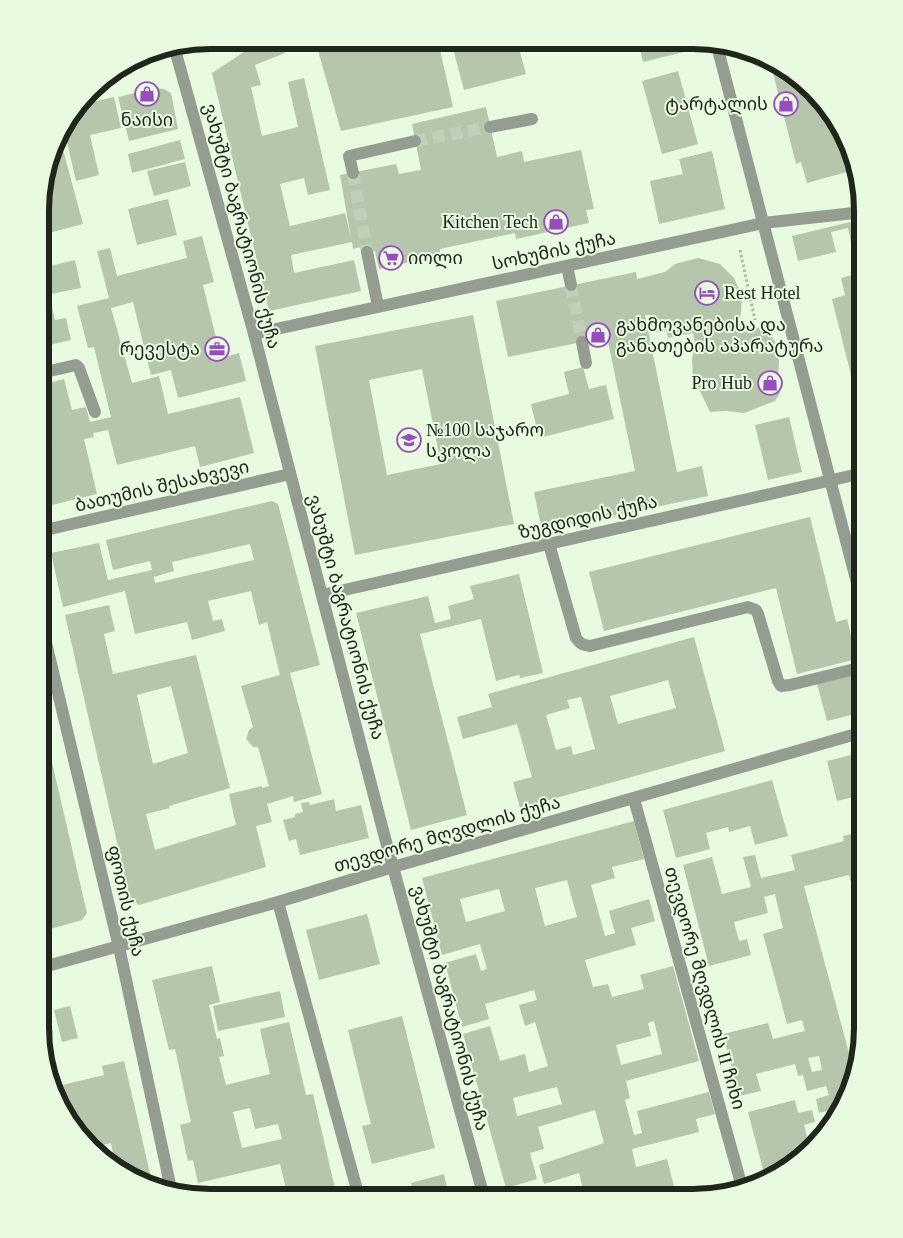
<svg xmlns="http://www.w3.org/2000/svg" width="903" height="1238" viewBox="0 0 903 1238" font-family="'Times New Roman','Noto Sans Georgian',serif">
<rect width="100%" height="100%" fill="#e8fadf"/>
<g fill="#b5c6ac" fill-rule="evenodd">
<polygon points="262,40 280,40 285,53 255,65 261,85 251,87 262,136 298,127 288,82 304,78 330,190 308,195 304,178 280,184 290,226 345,213 351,238 340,175 396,164 399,174 421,170 412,124 486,107 497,157 522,151 524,162 581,150 594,209 586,210 589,223 516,239 515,233 477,241 440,249 440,255 379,269 375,251 362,254 361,247 353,249 352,242 291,255 294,273 354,260 361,291 269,311 212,73"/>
<polygon points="315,40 438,41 453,107 341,131"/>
<polygon points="451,41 517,41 526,74 464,90"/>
<polygon points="638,41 681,41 684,52 643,62"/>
<polygon points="771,65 796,75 846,135 854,170 807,183 801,162 796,164"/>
<polygon points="678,71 698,144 662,154 642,81"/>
<polygon points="156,88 164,89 171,93 178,129 129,141 118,97"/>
<polygon points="114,97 121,128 90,135 99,175 76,181 63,125 79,105"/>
<polygon points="59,135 83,224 41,235 41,187"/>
<polygon points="180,140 185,159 132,173 128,154"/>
<polygon points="712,151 725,209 659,224 650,181 683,174 679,159"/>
<polygon points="185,162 191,186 154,196 147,171"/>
<polygon points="168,199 177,235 137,245 128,209"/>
<polygon points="863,219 863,260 860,249 853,251 848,228 831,232 836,252 798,261 792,236"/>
<polygon points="202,236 214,282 203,285 221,358 239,353 246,381 178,398 171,370 151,375 133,302 111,308 132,383 159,376 168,414 240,397 254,453 200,467 195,446 117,465 108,430 93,433 94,437 84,439 97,494 44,507 41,495 41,385 64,379 72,410 86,407 90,422 111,417 94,347 88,348 77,306 109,298 97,251 110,248 117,276 187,258 183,241"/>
<polygon points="698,258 720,264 734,278 739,289 742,300 740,322 742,332 762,327 775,341 779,360 778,377 780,393 775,401 744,413 726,411 710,412 700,391 693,382 692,359 695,345 693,333 668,338 666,330 654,333 650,315 645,315 677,472 702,466 708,496 542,531 534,492 635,471 607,337 508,357 496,301 636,272 637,279 665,272 675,264"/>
<polygon points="75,260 81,288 41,296 41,268"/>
<polygon points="863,272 863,401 858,403 832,299 845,295 841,278"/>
<polygon points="51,303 55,320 66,318 71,340 41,347 41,305"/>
<path d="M473 315 514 524 355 555 315 346ZM422 369 441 464 387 475 369 380Z"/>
<polygon points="583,367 589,389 606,385 614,419 539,438 531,404 569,394 564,372"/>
<polygon points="789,417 802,472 768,480 755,425"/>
<path d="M272 501 278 504 320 665 290 673 322 794 294 802 293 796 267 804 272 822 256 826 266 867 139 905 130 899 65 615 109 605 115 631 104 634 113 674 196 655 230 788 169 806 170 808 146 814 155 850 236 825 229 794 262 786V788L269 786 258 747H253L246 739 249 730 253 727 241 686 280 675 267 622 259 625 251 591 208 601 213 621 222 619 225 631 192 640 187 622 135 634 125 591 63 607 51 553 99 543 108 580 152 570 150 561 113 570 106 540ZM250 544 254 560 155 583 154 577 174 571 172 562ZM171 686 188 753 153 764 137 695Z"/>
<polygon points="810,517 836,622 847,619 857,659 797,674 776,588 604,631 589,572"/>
<polygon points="519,574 543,673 520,678 519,675 496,681 481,619 420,634 467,815 411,830 356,613 428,596 435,623 451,619 448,606 474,599 470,586"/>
<path d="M694 637 725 751 520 808 513 782 532 777 517 724 463 739 457 717 492 707 488 694ZM668 680 676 708 618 724 610 696ZM581 697 595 749 573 755 571 746 556 750 546 715 570 708 567 700Z"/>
<polygon points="856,674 863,701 863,712 827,721 817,684"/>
<polygon points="42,716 46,737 41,738 41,717"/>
<polygon points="863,752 863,782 859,783 862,795 837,801 827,761"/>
<polygon points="50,754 87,913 82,920 40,932 40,757"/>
<polygon points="772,780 788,836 755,845 750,826 729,832 728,827 706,833 710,849 676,858 663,810"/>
<polygon points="334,799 336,811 361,805 369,838 300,855 296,839 289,841 283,820 295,817 295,814 303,812 301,803 309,802 310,805"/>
<path d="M634 821 644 859 612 867 615 878 591 885 605 936 615 933 609 911 649 899 655 921 631 928 636 945 585 960 593 987 608 984 612 997 644 989 640 975 673 966 699 1061 626 1081 630 1098 625 1100 634 1135 642 1133 637 1111 709 1092 715 1114 696 1119 699 1132 632 1149 636 1167 667 1159 677 1198H585L579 1173 544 1184 539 1165 604 1143 595 1110 538 1127 544 1149 530 1153 537 1179 506 1188 463 1034 490 1026 500 1061 525 1054 529 1072 548 1066 535 1022 525 1026 519 1005 537 1000 534 990 485 1004 489 1019 462 1027 445 963 476 954 481 971 487 969 480 944 442 955 422 878ZM567 880 577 917 545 926 535 888ZM499 889 505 911 466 922 460 899ZM654 1021 662 1054 621 1065 616 1045 651 1036 648 1023ZM557 1087 562 1104 517 1116 513 1098Z"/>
<path d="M860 832 863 840V900L856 902 849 875 804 886 853 1068 834 1123 831 1126 827 1111 819 1113 816 1099 829 1095 826 1086 807 1091 803 1075 798 1076 795 1064 756 1074 761 1091 739 1096 723 1034 768 1023 773 1039 805 1031 802 1020 787 1024 763 934 783 928 775 894 764 897 768 913 734 922 739 941 747 939 751 955 709 966 683 865 712 857 722 894 751 887 743 857 755 855 761 878 795 870 791 855 844 841 843 836ZM819 1056 822 1070 812 1072 808 1058Z"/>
<polygon points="367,914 380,964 319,980 306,930"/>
<path d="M212 966 220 1002 209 1005 217 1039 220 1038 224 1056 219 1057 226 1085 270 1074 260 1029 289 1022 306 1095 313 1094 337 1197H288L280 1164 198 1183 193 1160 188 1161 180 1125 191 1122 175 1049 169 1050 152 980ZM250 1108 255 1129 278 1124 282 1139 242 1148 233 1112Z"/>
<polygon points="280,991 285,1017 218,1031 213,1006"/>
<polygon points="70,1006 78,1038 62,1042 54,1010"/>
<polygon points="47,1009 53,1034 42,1036 40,1028 40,1010"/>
<polygon points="402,1016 435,1148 372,1164 362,1126 371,1124 348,1030"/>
<polygon points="124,1061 134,1104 152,1182 109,1164 115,1163 111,1143 94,1147 57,1103 54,1087 104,1075 102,1066"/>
<polygon points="795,1100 798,1113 812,1110 815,1122 804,1125 809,1145 766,1181 748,1112"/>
<polygon points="444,1174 449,1197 405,1197 414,1194 411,1183"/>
</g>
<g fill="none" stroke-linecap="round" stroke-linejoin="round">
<g stroke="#c0d0b8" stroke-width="12" stroke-dasharray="12 6" stroke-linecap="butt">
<polyline points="415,141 490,127"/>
<polyline points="353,173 367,252"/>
<polyline points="571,285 582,342"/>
</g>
<polyline stroke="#abbaa4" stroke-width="3" stroke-dasharray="2.5 2.5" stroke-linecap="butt" points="740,250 755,320"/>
<g stroke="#959d92" stroke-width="12">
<polyline points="716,42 863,606"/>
<polyline points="174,46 254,334 385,838 484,1197"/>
<polyline points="490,127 532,119"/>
<polyline points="353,173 349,156 415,141"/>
<polyline points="367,252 378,306"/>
<polyline points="567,266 571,285"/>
<polyline points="254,334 763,223 863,212"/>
<polyline points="582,342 586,363"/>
<polyline points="41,373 76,365 79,368 95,412"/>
<polyline points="41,531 290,474"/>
<path d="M549 544 576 638C580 644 583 645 590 646L748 607 756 610 758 614 778 681 781 686 790 685 863 667"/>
<polyline points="322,595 863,473"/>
<polyline points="41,622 119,947 171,1189"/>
<polyline points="634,799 742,1187"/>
<polyline points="278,902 359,1197"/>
<polyline points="40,968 278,902 393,867 863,732"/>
</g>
<polyline stroke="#4a5644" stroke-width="12" points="144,55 169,47"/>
</g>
<defs>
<g id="shop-ring" transform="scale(1.25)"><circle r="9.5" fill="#e8fadf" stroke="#984cbe" stroke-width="1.5"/><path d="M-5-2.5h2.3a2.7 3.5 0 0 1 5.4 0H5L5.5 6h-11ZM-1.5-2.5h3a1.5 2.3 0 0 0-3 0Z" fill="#984cbe"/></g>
<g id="supermarket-ring" transform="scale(1.25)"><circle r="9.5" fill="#e8fadf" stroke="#984cbe" stroke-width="1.5"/><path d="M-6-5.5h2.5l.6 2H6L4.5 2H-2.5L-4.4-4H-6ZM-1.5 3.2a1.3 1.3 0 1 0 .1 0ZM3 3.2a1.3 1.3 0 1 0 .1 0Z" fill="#984cbe"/></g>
<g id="hotel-ring" transform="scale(1.25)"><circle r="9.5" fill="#e8fadf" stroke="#984cbe" stroke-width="1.5"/><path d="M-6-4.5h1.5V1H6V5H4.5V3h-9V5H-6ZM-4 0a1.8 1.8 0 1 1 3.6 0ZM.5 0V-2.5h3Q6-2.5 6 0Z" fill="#984cbe"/></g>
<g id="office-ring" transform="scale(1.25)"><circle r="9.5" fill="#e8fadf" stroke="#984cbe" stroke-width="1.5"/><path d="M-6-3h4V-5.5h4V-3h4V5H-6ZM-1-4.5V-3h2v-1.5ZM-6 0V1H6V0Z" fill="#984cbe"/></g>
<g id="school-ring" transform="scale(1.25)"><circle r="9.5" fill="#e8fadf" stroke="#984cbe" stroke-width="1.5"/><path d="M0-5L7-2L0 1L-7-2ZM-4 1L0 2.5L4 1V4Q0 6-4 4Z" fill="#984cbe"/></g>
</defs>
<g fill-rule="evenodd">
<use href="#shop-ring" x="147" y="94"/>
<use href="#shop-ring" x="786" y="104"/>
<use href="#shop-ring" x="556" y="222"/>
<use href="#supermarket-ring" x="391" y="258"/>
<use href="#hotel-ring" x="707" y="293"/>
<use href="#shop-ring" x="598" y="335"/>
<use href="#office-ring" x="217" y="349"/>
<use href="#shop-ring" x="770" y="383"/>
<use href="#school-ring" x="409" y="440"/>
</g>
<g text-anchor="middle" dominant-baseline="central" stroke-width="4" stroke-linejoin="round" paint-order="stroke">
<g font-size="18" fill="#20261c" stroke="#e8fadf" text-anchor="end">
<text x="768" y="104">ტარტალის</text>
<text x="147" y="120" text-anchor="middle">ნაისი</text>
<text x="538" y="222">Kitchen Tech</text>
<text x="408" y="258" text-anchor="start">იოლი</text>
<text x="724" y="293" text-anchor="start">Rest Hotel</text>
<text x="616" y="325" text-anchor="start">გახმოვანებისა და<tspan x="616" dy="21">განათების აპარატურა</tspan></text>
<text x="200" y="349">რევესტა</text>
<text x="752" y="383">Pro Hub</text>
<text x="426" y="430" text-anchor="start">№100 საჯარო<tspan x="426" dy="21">სკოლა</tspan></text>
</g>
<g font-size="18" fill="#20261c" stroke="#e8fadf">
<text transform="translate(242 226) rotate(75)">ვახუშტი ბაგრატიონის ქუჩა</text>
<text transform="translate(554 251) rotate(-12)">სოხუმის ქუჩა</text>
<text transform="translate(162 486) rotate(-13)">ბათუმის შესახვევი</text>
<text transform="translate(588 517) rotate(-13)">ზუგდიდის ქუჩა</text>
<text transform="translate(346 617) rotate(75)">ვახუშტი ბაგრატიონის ქუჩა</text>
<text transform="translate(447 834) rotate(-16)">თევდორე მღვდლის ქუჩა</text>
<text transform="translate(126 901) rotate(77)">ფოთის ქუჩა</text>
<text transform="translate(705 988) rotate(74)">თევდორე მღვდლის II ჩიხი</text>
<text transform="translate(450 1008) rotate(75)">ვახუშტი ბაგრატიონის ქუჩა</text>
</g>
</g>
<path d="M0 0H903V1238H0ZM210 49H693A161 161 0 0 1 854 210V1028A161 161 0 0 1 693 1189H210A161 161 0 0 1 49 1028V210A161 161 0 0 1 210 49Z" fill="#e8fadf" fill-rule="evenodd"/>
<path fill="none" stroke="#20261c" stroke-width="6" d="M210 49H693A161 161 0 0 1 854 210V1028A161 161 0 0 1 693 1189H210A161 161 0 0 1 49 1028V210A161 161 0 0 1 210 49Z"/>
</svg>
